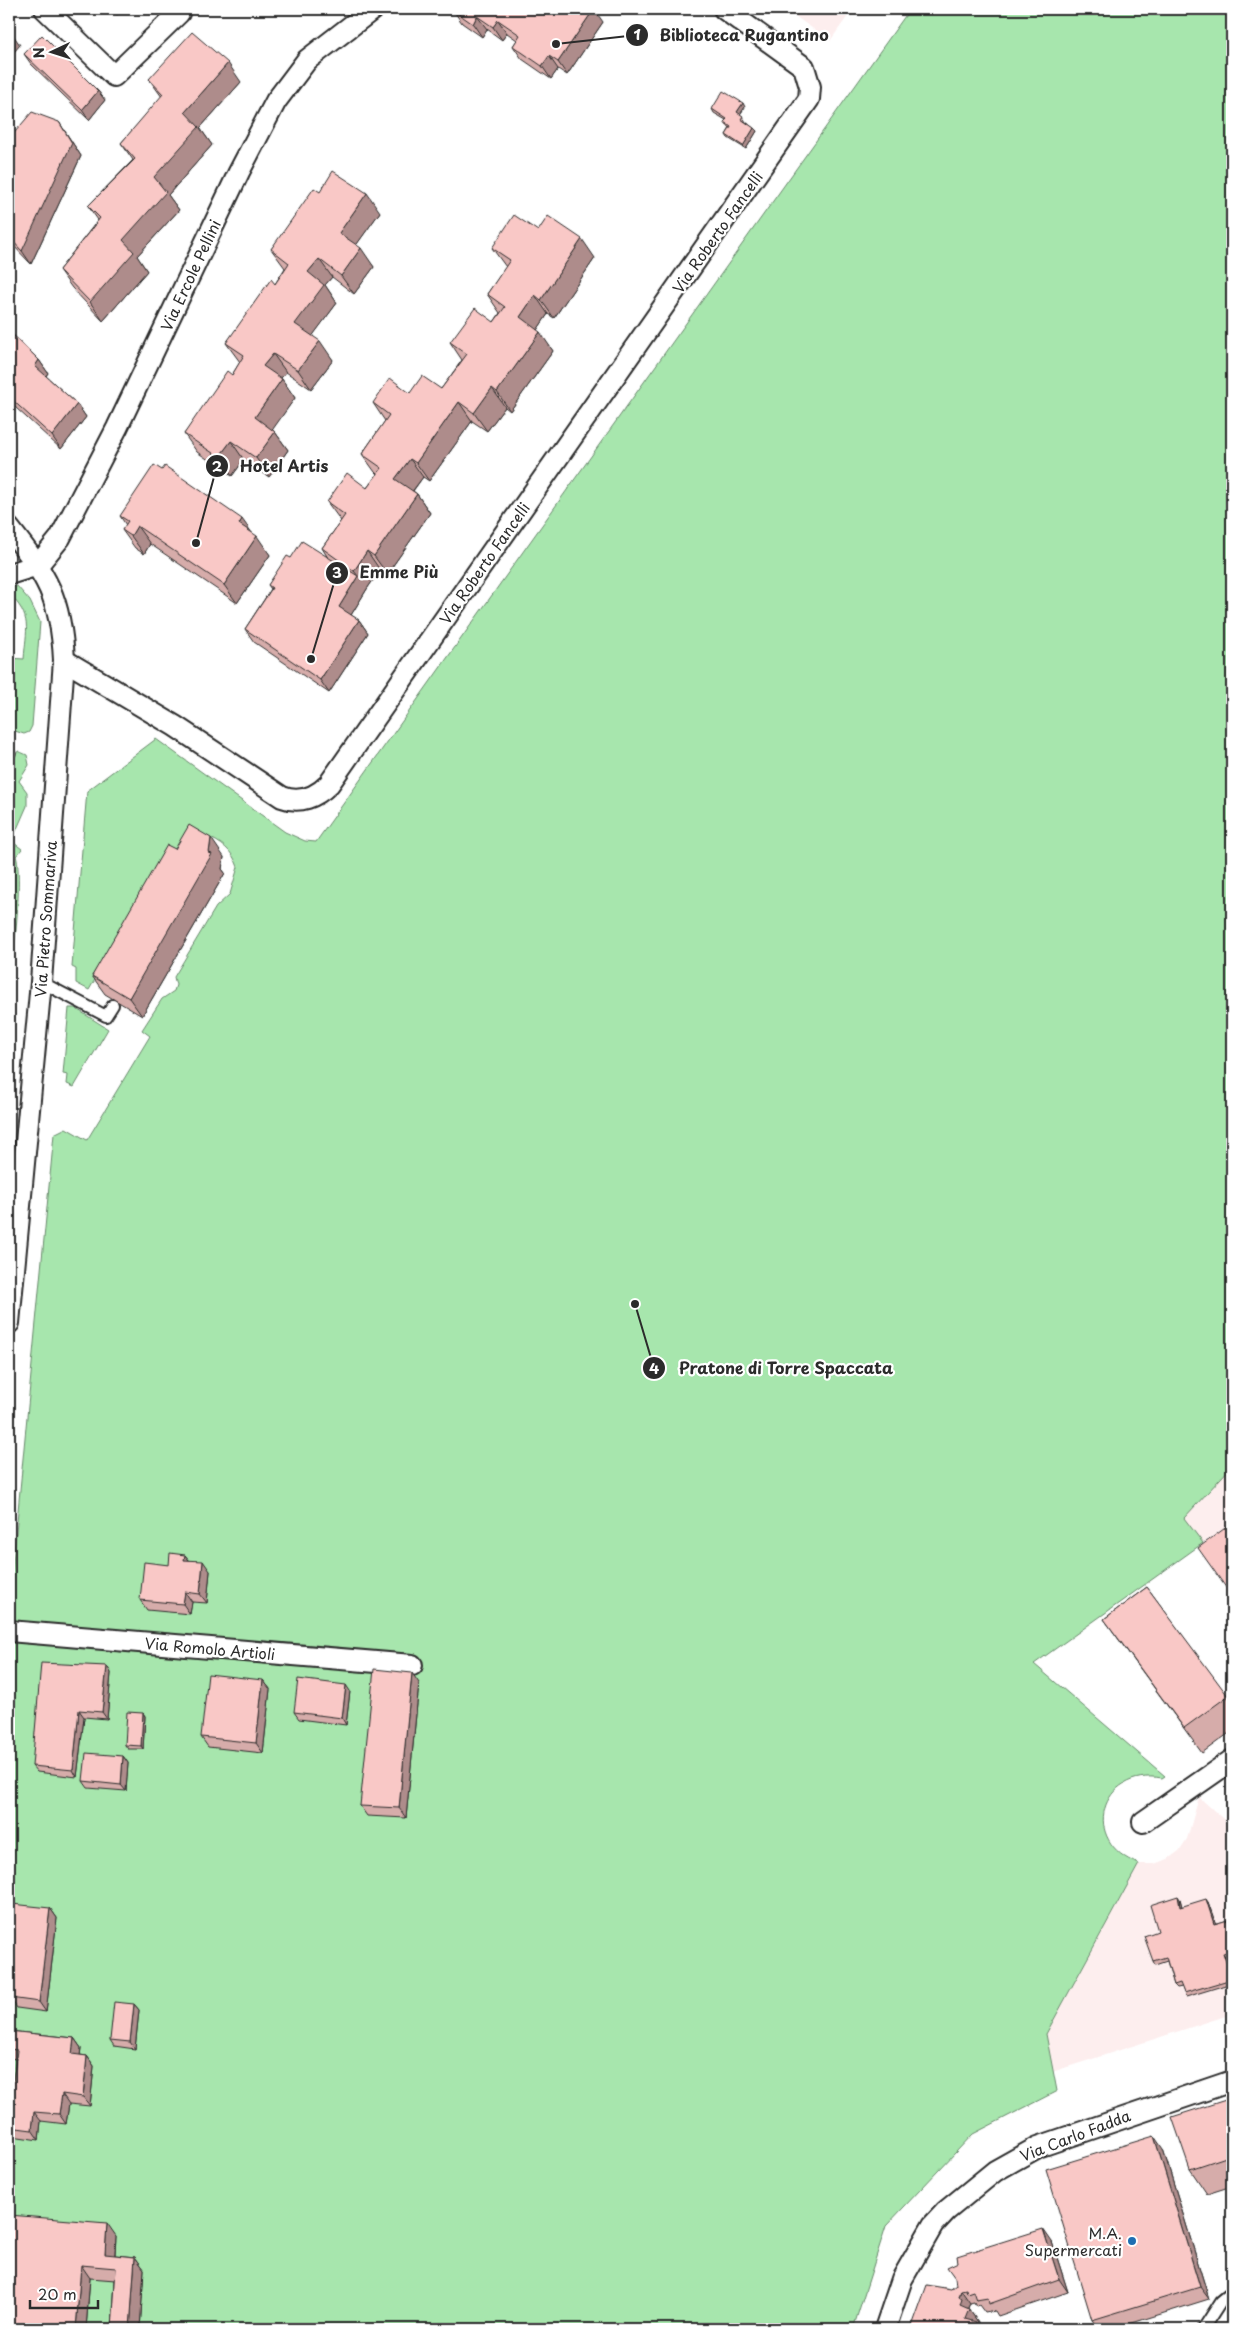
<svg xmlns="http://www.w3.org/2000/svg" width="1241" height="2338" viewBox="0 0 1241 2338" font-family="'Playpen Sans',sans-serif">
<rect width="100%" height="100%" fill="#fff"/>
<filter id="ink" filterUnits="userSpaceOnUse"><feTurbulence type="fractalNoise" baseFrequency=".02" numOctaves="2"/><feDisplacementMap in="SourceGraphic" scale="10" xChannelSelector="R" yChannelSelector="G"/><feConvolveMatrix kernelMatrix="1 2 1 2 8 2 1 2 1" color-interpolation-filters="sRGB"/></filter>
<g filter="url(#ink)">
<g fill="#fdeeee">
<polygon points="785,9 853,9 830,41"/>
<polygon points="1232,1466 1232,1524 1203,1543 1183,1518"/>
<polygon points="1199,1797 1232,1827 1232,2014 1052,2072 1046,2034 1139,1864 1154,1864 1168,1859 1179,1851 1187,1839"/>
</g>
<g fill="#a7e6ad" stroke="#69886c">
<path d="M910 9H1232V1466L1184 1518 1203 1543 1034 1664 1165 1776 1162 1778C1100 1767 1079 1842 1139 1864L1046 2034 1057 2091 973 2134 886 2226 853 2329H9V1605L54 1134 66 1128 87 1140 150 1036 142 1030 162 999 174 991 176 985 174 977 216 907 230 894 238 867C232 850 222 843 206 836L157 871 89 990 76 983V969L72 967 87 791 156 739 285 832 305 841 316 842Z"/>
<path d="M17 586 30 601 40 622 32 726 29 732 24 734 9 729V658L24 659C26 629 33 617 9 594V588Z"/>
<path d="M18 751 27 755 29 765 19 781 27 792V806L13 838 14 843 22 849 16 856C21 868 17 929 14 945 14 950 10 950 9 954V769Z"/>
<polygon points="69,1008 75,1008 108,1029 74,1087 67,1084 68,1075 63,1074"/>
</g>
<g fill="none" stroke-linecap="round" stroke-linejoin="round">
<g stroke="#2b2b2b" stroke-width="14">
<g id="service">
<polyline points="41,982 106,1016 113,1005"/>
<polyline points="1203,2329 1221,2301 1232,2292"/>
</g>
</g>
<g stroke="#2b2b2b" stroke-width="24">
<g id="minor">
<polyline points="45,9 114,76 179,13"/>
<path d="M9 528C47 576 61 598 64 660L41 982 9 1323"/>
<polyline points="9,574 38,565 60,538 117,428 239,172 276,101 307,60 373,9"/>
<path d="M64 660 175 726 282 797C300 804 316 797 329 784L809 99 810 87 804 67 724 9"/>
<polyline points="9,1631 412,1665"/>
<polyline points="1143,1822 1232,1760"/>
<polyline points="885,2329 902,2279 933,2225 946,2211 995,2171 1038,2147 1232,2081"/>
</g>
</g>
<use href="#service" stroke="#fff" stroke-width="10"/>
<use href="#minor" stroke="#fff" stroke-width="20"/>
</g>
<g fill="#d6acaa" stroke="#2b2b2b">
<polygon points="111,9 123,9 117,15"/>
<polygon points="453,10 603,22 567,75 558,69 551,79 522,59 513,46 517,40 507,33 502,40 487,29 482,37 462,23"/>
<polygon points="24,54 98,91 105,100 89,120 31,64"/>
<polygon points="149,79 241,82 200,128 212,145 168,195 179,210 137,256 147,271 103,321 72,288 59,270 98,220 88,206 133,160 121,143 162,97"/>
<polygon points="745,107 740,114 745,120 745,121 757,131 746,149 728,138 726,135 730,128 727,126 724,122 726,120 714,113 712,109"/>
<polygon points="59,122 81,156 31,264 9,241 9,139"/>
<polygon points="320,192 380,212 356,245 374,267 354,294 332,277 325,285 337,303 312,336 333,360 311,389 286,372 281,378 295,398 272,429 275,432 288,450 269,477 244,460 232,476 197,452 184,434 232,375 240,362 226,343 275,284 285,268 271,249"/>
<polygon points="538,231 595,258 554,318 548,314 537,330 553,351 510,411 505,407 487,431 472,421 429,481 423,477 413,491 417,494 430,513 387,574 380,570 367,589 351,615 359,620 368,633 329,693 254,642 245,629 271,589 268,585 291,558 328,558 322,548 341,521 327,502 367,488 377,474 375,472 362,454 385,421 373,403 410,393 441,389 462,360 450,342 494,322 500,313 487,294 506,267 492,248"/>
<polygon points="9,331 39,360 48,373 46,376 77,404 86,417 61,449 16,408 9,398 9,392 10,391 9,390"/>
<polygon points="120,516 252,533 270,555 237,603 150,544 144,554 135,548 122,530 126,525"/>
<polygon points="175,849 224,857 222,869 225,873 142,1016 105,994 92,976"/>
<polygon points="185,1555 189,1560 210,1571 207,1603 192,1602 190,1614 147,1610 140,1600 169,1565"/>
<polygon points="1147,1587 1232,1703 1232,1731 1202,1753 1122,1644 1104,1619"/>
<polygon points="107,1666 111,1673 107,1719 84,1717 77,1777 37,1772 32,1766"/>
<polygon points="263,1680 270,1689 263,1753 208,1747 201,1737"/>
<polygon points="419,1683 406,1818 367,1816 360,1806"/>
<polygon points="350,1691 346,1725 299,1719 294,1712"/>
<polygon points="143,1713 145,1716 143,1749 128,1749 125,1745"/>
<polygon points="123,1756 128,1763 126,1791 88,1788 83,1781"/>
<polygon points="1180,1899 1182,1907 1208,1902 1215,1924 1228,1920 1230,1923 1232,1930 1232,1955 1225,1956 1232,1974 1232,1983 1186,1997 1184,1993 1182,1987 1177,1988 1174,1985 1167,1961 1155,1965 1153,1961"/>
<polygon points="50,1908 57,1918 46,2012 17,2008 10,1998 13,1968 9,1963 9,1929"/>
<polygon points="134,2004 139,2010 135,2049 114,2046 110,2040"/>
<polygon points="9,2031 74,2038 81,2048 80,2055 87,2056 94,2066 90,2106 69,2104 66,2124 41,2121 39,2140 12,2136 9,2132 9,2089 12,2090 16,2059 9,2058"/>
<polygon points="1232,2098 1232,2186 1207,2194 1190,2169"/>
<polygon points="1163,2149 1209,2299 1113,2329 1099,2329 1092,2320"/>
<polygon points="9,2215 116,2236 115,2255 135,2257 144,2269 140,2329 112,2329 115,2280 90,2278 86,2329 9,2329"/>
<polygon points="1052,2242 1068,2292 998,2316 995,2311 985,2313 979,2305 976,2306 974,2302 970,2303 968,2308 978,2322 978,2324 981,2329 911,2329 951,2289"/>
</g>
<g fill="#ae8c8b" stroke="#2b2b2b">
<polygon points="594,9 603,22 567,75 558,62"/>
<polygon points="477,16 487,29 482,37 473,24"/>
<polygon points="498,20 507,33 502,40 493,27"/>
<polygon points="11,32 20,45 9,58 9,35"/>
<polygon points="549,56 558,69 551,79 542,66"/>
<polygon points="228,63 241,82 200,128 212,145 168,195 179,210 137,256 147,271 103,321 90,302 123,240 185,112"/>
<polygon points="98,91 105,100 89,120 82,110"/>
<polygon points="743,103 745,107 739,116 737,112"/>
<polygon points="59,122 81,156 31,264 22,251"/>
<polygon points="754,128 757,131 746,149 743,146"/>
<polygon points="367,193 380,212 352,251 339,233"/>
<polygon points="582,239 595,258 554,318 541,300"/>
<polygon points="361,248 374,267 354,294 341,276"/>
<polygon points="319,259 332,277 325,285 337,303 308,342 295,324 308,272"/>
<polygon points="535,295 548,314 533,336 520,317"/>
<polygon points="540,332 553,351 510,411 497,392"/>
<polygon points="320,341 333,360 311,389 298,370"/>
<polygon points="273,354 286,372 276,384 263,366"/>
<polygon points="39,360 48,373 44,378 35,366"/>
<polygon points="282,379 295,398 268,436 255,417"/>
<polygon points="492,388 505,407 487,431 474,413"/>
<polygon points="459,402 472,421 429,481 416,463"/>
<polygon points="77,404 86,417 61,449 52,436"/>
<polygon points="275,432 288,450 269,477 256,458"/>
<polygon points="231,441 244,460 232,476 219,457"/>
<polygon points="410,459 423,477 408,497 395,479"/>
<polygon points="417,494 430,513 387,574 374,556"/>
<polygon points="242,519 255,537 239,524"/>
<polygon points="137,526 150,544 144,554 131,536"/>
<polygon points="257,536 270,555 237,603 224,585"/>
<polygon points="367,551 380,570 367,589 348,620 339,607 358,576 354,571"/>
<polygon points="359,620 368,633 329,693 320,680"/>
<polygon points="9,740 16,753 9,769"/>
<polygon points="211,838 224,857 222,869 225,873 142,1016 129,998 209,853"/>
<polygon points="185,1555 192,1564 184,1560"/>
<polygon points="203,1561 210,1571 207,1603 200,1594"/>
<polygon points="185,1592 192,1602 190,1614 183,1604"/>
<polygon points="107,1666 111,1673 107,1719 102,1712"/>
<polygon points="412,1673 419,1683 406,1818 399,1808"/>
<polygon points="263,1680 270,1689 263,1753 256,1743"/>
<polygon points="346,1685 350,1691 346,1725 342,1718"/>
<polygon points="79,1710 84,1717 77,1777 73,1770"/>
<polygon points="143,1713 145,1716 143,1749 141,1746"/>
<polygon points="123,1756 128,1763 126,1791 121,1785"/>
<polygon points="1178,1896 1180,1899 1183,1910 1180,1907"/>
<polygon points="1206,1899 1208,1902 1217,1927 1214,1924"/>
<polygon points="50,1908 57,1918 46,2012 39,2002"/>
<polygon points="1228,1920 1230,1923 1232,1930 1232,1934"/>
<polygon points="1223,1953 1225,1956 1232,1974 1232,1977"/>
<polygon points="134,2004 139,2010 135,2049 130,2042"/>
<polygon points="74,2038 81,2048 79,2064 72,2054"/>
<polygon points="87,2056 94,2066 90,2106 83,2097"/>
<polygon points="62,2094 69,2104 66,2124 59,2114"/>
<polygon points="34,2112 41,2121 39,2140 32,2130"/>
<polygon points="1154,2136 1163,2149 1209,2299 1200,2287"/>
<polygon points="107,2223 116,2236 114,2267 105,2254"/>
<polygon points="1043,2229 1052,2242 1068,2292 1059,2279"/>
<polygon points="135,2257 144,2269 140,2329 130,2329"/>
<polygon points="81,2265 90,2278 86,2329 76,2329"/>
<polygon points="961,2290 970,2303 968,2308 978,2322 978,2324 981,2329 973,2329 965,2319 960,2305 959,2297"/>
</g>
<g fill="#f9c8c6" stroke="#2b2b2b">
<polygon points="454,9 594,9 558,62 549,56 542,66 513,46 520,35 498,20 493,27 477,16 473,24 453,10"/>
<polygon points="192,32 228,63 185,112 199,127 154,177 166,192 123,240 134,252 90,302 59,270 100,218 88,206 135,159 121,143 163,94 149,79"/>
<polygon points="42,35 98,91 82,110 24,54"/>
<polygon points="723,91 743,103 737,112 743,116 741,119 754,128 743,146 726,135 731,127 724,122 727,119 712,109"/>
<polygon points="32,112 59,122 72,143 22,251 9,237 9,139"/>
<polygon points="333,171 367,193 339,233 361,248 341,276 319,259 308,272 324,285 295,324 320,341 298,370 273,354 263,366 282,379 255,417 275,432 256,458 231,441 219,457 184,434 227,371 232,375 244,355 226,343 271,279 275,284 289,263 271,249 314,188 320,192"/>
<polygon points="514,215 538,231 548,216 582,239 541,300 535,295 520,317 540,332 497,392 492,388 474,413 459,402 416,463 410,459 395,479 417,494 374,556 367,551 354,571 322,548 345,515 327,502 347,473 367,488 382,468 362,454 389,415 373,403 390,378 410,393 422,376 441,389 467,354 450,342 475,308 494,322 505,307 487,294 510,260 492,248"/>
<polygon points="9,331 39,360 35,366 77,404 52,436 9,397 9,392 12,387 9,385"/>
<polygon points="154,465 162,470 165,466 242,519 239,524 257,536 224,585 137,526 131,536 122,530 128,521 120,516"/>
<polygon points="302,541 358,576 339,607 359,620 320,680 245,629 272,588 268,585 287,556 291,558"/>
<polygon points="189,825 211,838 209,853 212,854 129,998 92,976 167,845 175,849"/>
<polygon points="1232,1523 1232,1596 1198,1548"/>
<polygon points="170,1553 185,1555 184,1560 203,1561 200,1594 185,1592 183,1604 140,1600 144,1562 169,1565"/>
<polygon points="1147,1587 1228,1696 1184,1728 1104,1619"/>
<polygon points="41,1663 107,1666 102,1712 79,1710 73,1770 32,1766"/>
<polygon points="374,1669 412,1673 399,1808 360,1806"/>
<polygon points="208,1674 263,1680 256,1743 201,1737"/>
<polygon points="298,1679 346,1685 342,1718 294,1712"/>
<polygon points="127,1712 143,1713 141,1746 125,1745"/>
<polygon points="86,1753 123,1756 121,1785 83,1781"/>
<polygon points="1178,1896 1180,1907 1206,1899 1214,1924 1228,1920 1232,1934 1232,1951 1223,1953 1232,1979 1184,1993 1180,1983 1174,1985 1166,1957 1153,1961 1144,1936 1158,1931 1150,1905"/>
<polygon points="12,1904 50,1908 39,2002 10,1998 14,1959 9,1959 9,1929"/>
<polygon points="114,2002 134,2004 130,2042 110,2040"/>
<polygon points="9,2031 74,2038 72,2054 87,2056 83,2097 62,2094 59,2114 34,2112 32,2130 9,2127 9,2089 12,2090 17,2050 9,2049"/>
<polygon points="1232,2098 1232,2155 1190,2169 1172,2117"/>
<polygon points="1154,2136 1200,2287 1092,2320 1046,2169"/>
<polygon points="9,2215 107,2223 105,2254 135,2257 130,2329 112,2329 116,2268 81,2265 76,2329 9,2329"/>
<polygon points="1043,2229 1059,2279 989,2304 988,2298 976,2300 973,2291 967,2293 966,2289 961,2290 959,2297 962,2299 960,2305 969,2309 965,2319 976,2322 974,2329 911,2329 927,2285 951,2289 956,2285 955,2278 947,2267 958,2262 957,2256"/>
</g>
</g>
<circle fill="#1f6fb2" stroke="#fff" stroke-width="2" cx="1132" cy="2241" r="5"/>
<g text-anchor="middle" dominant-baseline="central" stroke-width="4.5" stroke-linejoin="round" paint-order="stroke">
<g font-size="15" fill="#2b2b2b" stroke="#fff">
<text transform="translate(717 232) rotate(-55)">Via Roberto Fancelli</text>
<text transform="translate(190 275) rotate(-65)">Via Ercole Pellini</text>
<text transform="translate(484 563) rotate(-55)">Via Roberto Fancelli</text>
<text transform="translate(45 919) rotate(-86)">Via Pietro Sommariva</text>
<text transform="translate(210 1648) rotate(5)">Via Romolo Artioli</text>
<text transform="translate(1075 2135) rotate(-21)">Via Carlo Fadda</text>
</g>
<g font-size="15" fill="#2b2b2b" stroke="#fff" text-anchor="end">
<text x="1122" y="2232">M.A.<tspan x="1122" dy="17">Supermercati</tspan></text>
</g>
</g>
<path fill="none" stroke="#2b2b2b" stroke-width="2" d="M556 44L637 35M196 543L217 466M311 659L337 573M635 1304L654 1368"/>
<g fill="#2b2b2b" stroke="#fff" stroke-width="2">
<circle cx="556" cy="44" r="5"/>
<circle cx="196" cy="543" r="5"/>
<circle cx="311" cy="659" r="5"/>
<circle cx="635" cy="1304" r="5"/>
<circle cx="637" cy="35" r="12"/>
<circle cx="217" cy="466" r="12"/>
<circle cx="337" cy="573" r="12"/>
<circle cx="654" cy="1368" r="12"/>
</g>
<g font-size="15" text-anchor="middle" font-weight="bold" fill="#fff">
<text x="637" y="40">1</text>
<text x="217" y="472">2</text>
<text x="337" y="578">3</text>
<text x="654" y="1374">4</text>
</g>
<g font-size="16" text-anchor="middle" font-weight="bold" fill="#2b2b2b" stroke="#fff" stroke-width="4.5" stroke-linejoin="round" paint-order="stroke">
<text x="744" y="41">Biblioteca Rugantino</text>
<text x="284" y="472">Hotel Artis</text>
<text x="399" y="578">Emme Più</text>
<text x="786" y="1374">Pratone di Torre Spaccata</text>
</g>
<rect width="1241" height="2338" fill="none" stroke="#fff" stroke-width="30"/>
<rect x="15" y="15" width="1211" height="2308" fill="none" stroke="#2b2b2b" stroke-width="2" filter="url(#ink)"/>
<g transform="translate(52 52) rotate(266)" stroke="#ffffff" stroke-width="4" paint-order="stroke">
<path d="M0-4L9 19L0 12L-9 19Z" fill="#2b2b2b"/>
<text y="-8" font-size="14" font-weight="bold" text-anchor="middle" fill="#2b2b2b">N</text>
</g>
<path d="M30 2300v8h68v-8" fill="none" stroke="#2b2b2b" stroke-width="2.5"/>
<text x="38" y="2300" font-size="15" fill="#2b2b2b" stroke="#ffffff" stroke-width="4" paint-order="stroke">20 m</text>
</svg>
